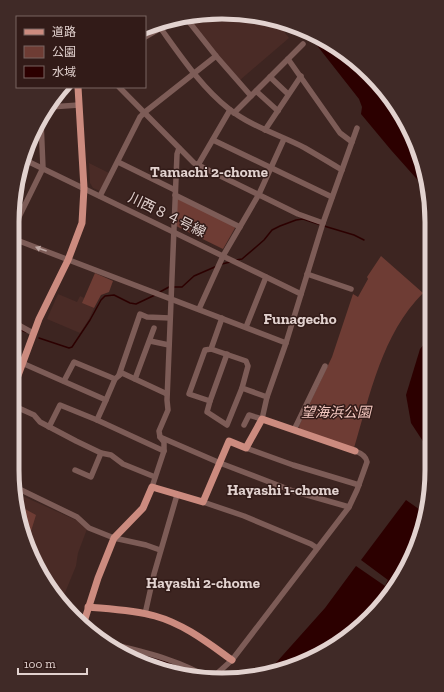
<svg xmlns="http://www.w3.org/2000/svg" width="444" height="692" viewBox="0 0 444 692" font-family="'Zilla Slab','Noto Sans JP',serif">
<rect width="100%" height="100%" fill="#3d2521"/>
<g fill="#4a2b26">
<polygon points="208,12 276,21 289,38 240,80 218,56 189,18"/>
<polygon points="89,163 109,173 100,191 93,188 90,183"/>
<polygon points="58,294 77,302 80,296 84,298 83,303 94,308 89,319 80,333 47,319"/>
<polygon points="16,493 78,521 87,529 78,553 76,566 62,600 59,600 48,587 23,537"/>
</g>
<g fill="#6e3c34">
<polygon points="177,199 180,199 234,226 235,228 223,249 176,226"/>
<path d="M381 256 423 293C382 334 370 395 354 448L300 430 299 426 332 357 353 294 358 297 368 279 367 277Z"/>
<polygon points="95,273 113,281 109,292 101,295 94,308 82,303"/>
<polygon points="17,500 25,509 36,515 27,544 23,537"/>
</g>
<g fill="#2c0000">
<polygon points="308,34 360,64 410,129 425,185 423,186 391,150 361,114 362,107 359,99"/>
<polygon points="431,336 430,452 411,423 406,395 420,349"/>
<polygon points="406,500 426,514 416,551 380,608 327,652 276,673 266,674 325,608 356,566 385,586 388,580 361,560"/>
</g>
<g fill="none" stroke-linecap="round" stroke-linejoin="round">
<g stroke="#2c0000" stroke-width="1.5">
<polyline points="324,226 354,235 364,240"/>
<polyline points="236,260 242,259 264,240 272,230 280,226 296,220 303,219 321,225"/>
<polyline points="222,264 230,262"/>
<polyline points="173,287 182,287 194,276 217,266"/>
<polyline points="158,293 169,287"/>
<polyline points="13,327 26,332"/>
<polyline points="39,338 69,348 72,347 90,320 101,300 105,296 114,295 130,303 136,304 155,295"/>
<path d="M117 649C145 656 175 663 201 678"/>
</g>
<g stroke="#7d5c57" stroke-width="5.5">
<polyline points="186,18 216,56 251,96"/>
<path d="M159 26C180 55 201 87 229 109 252 127 280 135 305 148 317 155 329 162 342 170"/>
<polyline points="145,37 169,23"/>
<polyline points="288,59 340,133 352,142"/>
<polyline points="270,77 288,94"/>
<polyline points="119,87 194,163 298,214 323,223"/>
<polyline points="256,91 278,111"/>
<polyline points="50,107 79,105"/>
<polyline points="234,113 303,44"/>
<polyline points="265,130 301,76"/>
<polyline points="213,140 332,197"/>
<polyline points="23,159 301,294"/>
<polyline points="118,162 175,190"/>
<polyline points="198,165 230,110"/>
<polyline points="175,195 240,227"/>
<polyline points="100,196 140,117 145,112 216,56"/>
<polyline points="14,227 43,168 41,121"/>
<polyline points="14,239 286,343"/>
<polyline points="307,274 351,289"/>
<polyline points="199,309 223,256 259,194 284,139"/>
<polyline points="222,318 211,349 205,350 189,394 210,401 207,412 227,425 242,388 267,397"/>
<polyline points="13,322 33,333"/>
<polyline points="246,327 266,277"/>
<polyline points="150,341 169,345"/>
<polyline points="211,349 246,361 248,366 242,388"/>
<polyline points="22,363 106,400 97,420 164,451"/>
<polyline points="119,375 140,314 147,317 170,318"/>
<polyline points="135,379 154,328"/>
<polyline points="64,381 74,362 115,379"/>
<polyline points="106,400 115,379 122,373 167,394"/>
<polyline points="210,401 227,354"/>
<polyline points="12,405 34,415 40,422 76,441 101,453 111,455 123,464 155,477"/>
<polyline points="244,425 249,415 262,419 267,397 286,343 323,223 357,128"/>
<polyline points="49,427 60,405 97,420"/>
<polyline points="294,430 325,366"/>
<polyline points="160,437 220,463 293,491 349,507"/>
<polyline points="246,448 293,465 359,485"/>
<polyline points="75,470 91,477 101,453"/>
<polyline points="15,487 77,517 89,528 114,538 146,545 160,550"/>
<polyline points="152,487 164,451 164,442 160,437 159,431 168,410 167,400 177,154 179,148"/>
<polyline points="203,502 244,516 311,544 317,548"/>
<polyline points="145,614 154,574 177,495"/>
<path d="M104 642C139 651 179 659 210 679"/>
<path d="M211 679 232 660 349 507 357 490 367 462C366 456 361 453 355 451"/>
</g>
<g stroke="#cc8b7f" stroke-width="7">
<polyline points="13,389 39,319 68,260 82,223 84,188 78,87"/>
<path d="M88 607C110 609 134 610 155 616 184 624 208 643 232 660"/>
<polyline points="83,625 98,578 114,538 143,508 152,487 203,502 229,441 246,448 262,419 355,451"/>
</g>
</g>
<defs><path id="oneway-solid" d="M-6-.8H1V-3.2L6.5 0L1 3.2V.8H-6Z"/></defs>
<use fill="#bfa9a5" href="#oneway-solid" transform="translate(41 249) rotate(-160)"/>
<g text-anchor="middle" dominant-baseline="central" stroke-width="3" stroke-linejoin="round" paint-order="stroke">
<g font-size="14" fill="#e2d2cf" stroke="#321b18">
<text transform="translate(167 215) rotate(26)">川西８４号線</text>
</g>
<g font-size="14" font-style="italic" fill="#f4c8c0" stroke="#321b18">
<text x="336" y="412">望海浜公園</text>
</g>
<g font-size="15" font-weight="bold" fill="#e2d2cf" stroke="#321b18">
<text x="209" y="172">Tamachi 2-chome</text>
<text x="300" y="319">Funagecho</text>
<text x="283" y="490">Hayashi 1-chome</text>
<text x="203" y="583">Hayashi 2-chome</text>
</g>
</g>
<path d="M0 0H444V692H0ZM222 19H222A203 203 0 0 1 425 222V470A203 203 0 0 1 222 673H222A203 203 0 0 1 19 470V222A203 203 0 0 1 222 19Z" fill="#402a27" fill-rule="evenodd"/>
<path fill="none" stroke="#e2d2cf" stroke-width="5" d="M222 19H222A203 203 0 0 1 425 222V470A203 203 0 0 1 222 673H222A203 203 0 0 1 19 470V222A203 203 0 0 1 222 19Z"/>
<rect x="16" y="16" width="130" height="72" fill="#321b18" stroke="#786461"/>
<rect x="24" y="29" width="20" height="6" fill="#cc8b7f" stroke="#786461"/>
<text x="52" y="36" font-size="12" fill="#e2d2cf">道路</text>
<rect x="24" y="46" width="20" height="12" fill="#6e3c34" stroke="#786461"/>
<text x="52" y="56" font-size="12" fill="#e2d2cf">公園</text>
<rect x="24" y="66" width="20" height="12" fill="#2c0000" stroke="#786461"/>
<text x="52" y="76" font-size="12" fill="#e2d2cf">水域</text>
<path d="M18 668v6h69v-6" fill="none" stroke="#e2d2cf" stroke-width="2"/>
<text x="24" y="668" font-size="12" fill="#e2d2cf" stroke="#321b18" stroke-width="3" paint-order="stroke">100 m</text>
</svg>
